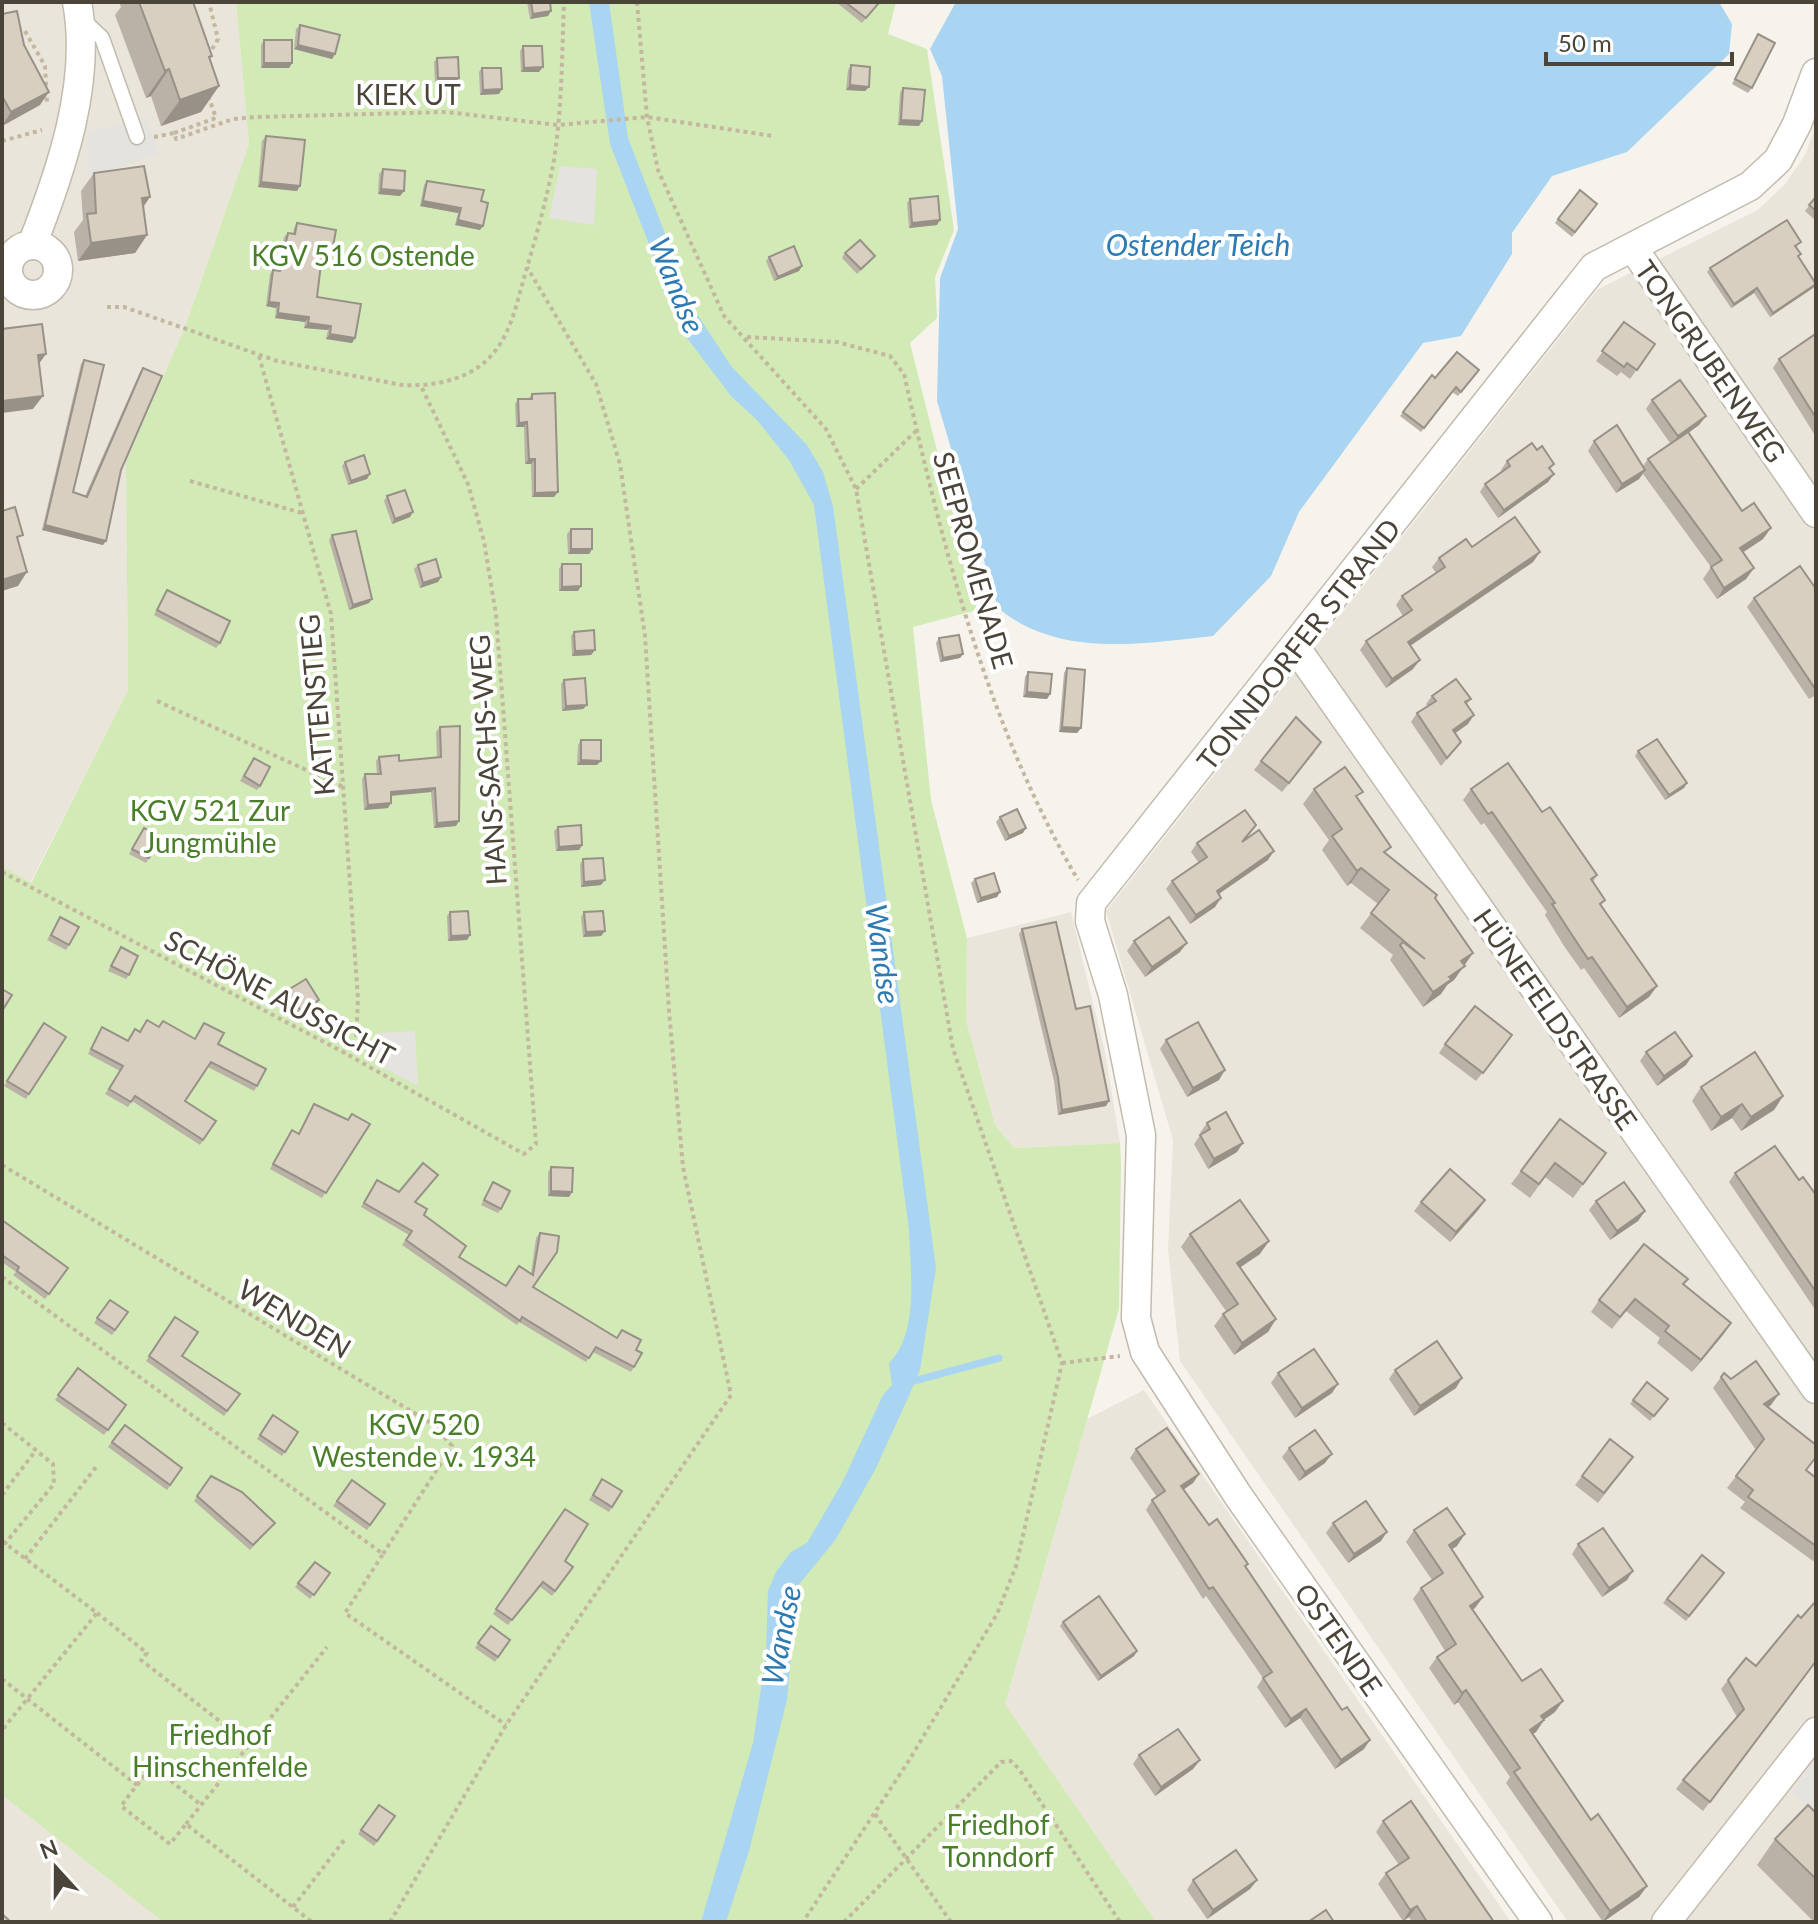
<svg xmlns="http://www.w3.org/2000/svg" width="1818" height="1924" viewBox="0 0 1818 1924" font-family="Lato,sans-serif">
<rect width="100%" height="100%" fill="#f6f3ec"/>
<g fill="#eae5da">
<polygon points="2,2 236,2 249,144 185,327 126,462 128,690 30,883 2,866"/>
<polygon points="1816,125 1816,1922 1568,1922 1180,1361 1168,1249 1173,1140 1106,911 1598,289 1758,210 1785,184 1805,155"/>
<polygon points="1071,912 1105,1052 1120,1143 1014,1148 995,1125 966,1020 967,938"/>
<polygon points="1144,1390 1511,1922 1156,1922 1005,1704 1087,1419"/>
<polygon points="2,1795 163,1922 2,1922"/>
</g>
<polygon fill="#d2eab5" points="236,2 896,2 888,34 927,49 954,230 935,277 937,318 910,343 977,610 913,627 931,800 967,938 966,1020 995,1125 1014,1148 1120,1143 1121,1164 1119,1309 1005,1704 1156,1922 163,1922 2,1795 2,866 31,883 128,690 126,462 185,327 249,144"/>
<g fill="#e5e3e0">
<polygon points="147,117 159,155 88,176 87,132"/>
<polygon points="560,166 597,169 594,225 549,218"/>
<polygon points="415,1031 418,1086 380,1066 377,1033"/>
<polygon points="1812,1762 1816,1766 1816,1813 1793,1792"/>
</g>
<g fill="#a9d4f2">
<path d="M589 2H609L628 138 695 311 731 366 807 445 823 472 833 506 936 1268 920 1370 908 1398 875 1470 836 1539 797 1587 787 1700 749 1851 726 1922H701L753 1743 766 1654 768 1591 776 1572 791 1552 807 1543 842 1483 883 1395 892 1385 889 1363C920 1332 910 1270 909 1230L814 505 789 460 757 420 731 396 684 334 610 144Z"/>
<path d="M956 2H1719L1732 24 1729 54 1627 152 1552 176 1512 233V254L1461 336 1423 343 1299 512 1271 576 1213 636C1141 644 1058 658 998 608L937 401 940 278 958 229 942 76 930 49Z"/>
</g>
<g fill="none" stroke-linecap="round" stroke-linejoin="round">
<polyline stroke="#a9d4f2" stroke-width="7" points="910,1382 999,1358"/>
<g stroke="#c2bbae" stroke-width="17">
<polyline id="lane" points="80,17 102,38 137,137"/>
</g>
<g stroke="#c2bbae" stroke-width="31">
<g id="street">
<circle cx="33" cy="270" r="25"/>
<path d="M32 245C61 171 92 82 77 2"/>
<polyline points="1633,248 1816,513"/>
<polyline points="1296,648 1816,1389"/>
<polyline points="1538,1922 1239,1497 1145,1352 1136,1318 1141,1135 1113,995 1090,921 1091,903 1594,267 1750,186 1778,160 1797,124 1816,73"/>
<polyline points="1666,1922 1816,1732"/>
</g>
</g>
<g stroke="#c4b79f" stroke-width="4" stroke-dasharray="4 4" stroke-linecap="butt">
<polyline points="637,2 647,117 658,170 724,316 826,429 856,489 953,1049 1062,1363 1016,1566 997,1614 908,1762 803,1922"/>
<polyline points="25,31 45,66 47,102"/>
<polyline points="208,56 218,39 209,2"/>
<polyline points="174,133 216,118 209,98"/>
<polyline points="154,137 174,133 176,139 233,119 257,117 446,112 558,125 647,117 773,136"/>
<polyline points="2,141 42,130"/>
<path d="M107 307H124L277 361 402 385C430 387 467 380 487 360 510 338 516 306 524 278 535 240 547 199 554 160 562 108 562 55 564 2"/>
<path d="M747 337 837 342 890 356 904 374C943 548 987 725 1078 880"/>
<polyline points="259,356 331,614 358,999 356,1044 344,1052"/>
<polyline points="190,481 302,513"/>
<polyline points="856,489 917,430"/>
<polyline points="157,701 343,787"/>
<polyline points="2,872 343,1052 524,1154 536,1144 496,615 484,541 468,484 421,386"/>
<polyline points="2,1165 434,1425 452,1446 383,1554"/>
<polyline points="2,1277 383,1554 345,1613 506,1725"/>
<polyline points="1062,1363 1120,1356"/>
<polyline points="2,1423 53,1464 54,1484 2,1547"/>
<polyline points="2,1495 36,1450"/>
<polyline points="2,1541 97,1613 2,1730"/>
<polyline points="25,1559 96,1467"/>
<polyline points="97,1613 147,1653 141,1660 248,1743"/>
<polyline points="2,1679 137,1785 121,1806 170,1844 186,1824 312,1922"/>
<polyline points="137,1785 152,1766 200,1804"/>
<polyline points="875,1814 951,1922"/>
<polyline points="186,1824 327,1647"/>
<polyline points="293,1907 345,1839"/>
<polyline points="390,1922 506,1725 731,1395 683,1167 669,1011 645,636 620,464 596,384 527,267"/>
<polyline points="844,1922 1001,1762 1011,1761 1019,1769 1120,1922"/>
</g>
<use href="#lane" stroke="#fff" stroke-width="14"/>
<use href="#street" stroke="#fff" stroke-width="28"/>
</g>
<g fill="#bab2a6">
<polygon points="119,2 193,2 212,56 210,59 219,86 201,112 161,126 151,96 146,98 115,15 121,7"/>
<polygon points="527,2 550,2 551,11 548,16 530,19"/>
<polygon points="836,2 875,2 878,4 862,23"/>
<polygon points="2,14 24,45 40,105 2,126"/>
<polygon points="300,25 335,54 332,59 294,49 296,29"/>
<polygon points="1758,34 1752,88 1748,93 1732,84"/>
<polygon points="264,40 292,63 289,68 261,68 261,45"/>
<polygon points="523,46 539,72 521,72 520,51"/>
<polygon points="437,58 456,83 435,83 434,62"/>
<polygon points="851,65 869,87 865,91 846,90 848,70"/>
<polygon points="482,68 499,94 480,95 479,72"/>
<polygon points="903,88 919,126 898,125 900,93"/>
<polygon points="266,136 297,191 258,187 262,141"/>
<polygon points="383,169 400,196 378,194 379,174"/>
<polygon points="94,173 143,207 147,235 135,253 78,261 74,232 83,220 81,191"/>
<polygon points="427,181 481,201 480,230 455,225 458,213 420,206 424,185"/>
<polygon points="1580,190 1597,204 1572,237 1555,223"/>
<polygon points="1816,197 1816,221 1805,211"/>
<polygon points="910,199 937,225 909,228 907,203"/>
<polygon points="297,223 331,257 328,262 322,261 317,297 355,338 352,343 326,339 328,330 304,328 305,322 275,318 276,308 266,306 270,274 273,270 278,270 284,237 288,233 293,234 294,228"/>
<polygon points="1798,246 1796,248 1799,258 1816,284 1813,288 1770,317 1754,293 1731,308 1707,272 1710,268"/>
<polygon points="845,253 871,261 857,274 842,258"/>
<polygon points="769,257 802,266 799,271 774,281 766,261"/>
<polygon points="1624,322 1655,344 1630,379 1621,372 1617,376 1596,361"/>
<polygon points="1816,338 1816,437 1773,368 1779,359"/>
<polygon points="84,360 73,492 85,496 140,372 143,368 103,545 42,530 81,364"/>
<polygon points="1479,370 1458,396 1452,392 1421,432 1400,416 1432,375 1435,378"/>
<polygon points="532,394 554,497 532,497 531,464 525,464 524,427 516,427 515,404 518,399 528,399"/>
<polygon points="1652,400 1706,416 1699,425 1688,433 1763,539 1743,552 1754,568 1746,579 1717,599 1703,579 1711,567 1643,474 1639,479 1616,493 1588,451 1594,441 1643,466 1648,459 1670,443 1646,409"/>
<polygon points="1537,450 1554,464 1550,469 1554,474 1548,482 1498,518 1480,492 1485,484 1502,471 1501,470 1507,461"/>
<polygon points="345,462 367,479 348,485 342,466"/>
<polygon points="387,496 410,517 392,524 384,501"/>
<polygon points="571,529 592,549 589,554 568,554 567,534"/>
<polygon points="332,535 372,599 369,603 349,610 329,540"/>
<polygon points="1472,547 1540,552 1533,562 1410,646 1413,669 1386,688 1360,650 1366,641 1403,616 1396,605 1402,596 1436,573 1432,567 1439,558"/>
<polygon points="562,564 581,586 578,591 559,591 559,569"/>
<polygon points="418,565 441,577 438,582 420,588 414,569"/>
<polygon points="1816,589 1816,695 1809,699 1747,607 1754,598"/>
<polygon points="167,590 220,643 216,648 154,615"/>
<polygon points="574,632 595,650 591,655 572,656 571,636"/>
<polygon points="939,638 963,654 960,658 940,662 936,643"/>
<polygon points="1067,668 1081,728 1077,733 1059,732 1064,673"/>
<polygon points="1028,672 1050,694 1047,699 1023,697 1025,677"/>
<polygon points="564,680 587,705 583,709 562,711 561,684"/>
<polygon points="1432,696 1471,699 1467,704 1468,724 1455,733 1461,742 1441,766 1411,722 1417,713 1427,706 1426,704"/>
<polygon points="440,727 456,826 434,828 431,792 391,796 388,808 364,810 362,779 365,774 377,774 376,761 379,757 399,761 437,758 436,732"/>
<polygon points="581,740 597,765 577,765 578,745"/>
<polygon points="1638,751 1684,788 1665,800 1635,756"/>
<polygon points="1315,752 1282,792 1254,770 1261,761"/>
<polygon points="254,758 260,786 257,790 240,781"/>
<polygon points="1314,789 1358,799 1386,854 1435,898 1473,953 1454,980 1447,985 1441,994 1423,1007 1390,960 1393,955 1360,928 1378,904 1351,883 1347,886 1322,850 1329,840 1303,804"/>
<polygon points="1471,789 1542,812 1597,875 1593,882 1601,906 1657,986 1649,997 1619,1018 1584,968 1581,970 1564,946 1545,915 1547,912 1484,823 1481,825 1463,800"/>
<polygon points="1000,817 1023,833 1005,841 996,822"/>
<polygon points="558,827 582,845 579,850 556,851 554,831"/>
<polygon points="141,833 149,858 146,863 129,854"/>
<polygon points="1244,841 1268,860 1219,894 1215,907 1190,924 1166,889 1172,881 1199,863 1191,852 1197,843"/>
<polygon points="583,859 601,885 581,887 580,864"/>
<polygon points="975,879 1000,892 997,897 977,903 971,883"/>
<polygon points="450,912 470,935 467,940 448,941 447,916"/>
<polygon points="584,912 605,931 601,936 583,937 581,917"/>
<polygon points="60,917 69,945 66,950 47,940"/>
<polygon points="1022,929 1076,1009 1106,1106 1058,1115 1054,1081 1019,934"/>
<polygon points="1134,941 1180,952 1145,977 1127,951"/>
<polygon points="121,947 129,975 126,979 108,971"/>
<polygon points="288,990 319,1000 316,1004 298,1016 284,995"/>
<polygon points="44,1023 66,1037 26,1099 4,1086"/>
<polygon points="204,1023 218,1044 257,1086 254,1091 208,1067 185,1101 216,1121 200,1145 132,1101 128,1107 105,1094 120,1071 88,1054 102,1027 128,1041 140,1031 159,1027 195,1039"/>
<polygon points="1166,1040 1219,1080 1187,1097 1160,1049"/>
<polygon points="1445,1044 1506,1044 1476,1081 1439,1053"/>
<polygon points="1646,1052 1692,1056 1686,1065 1657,1086 1640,1061"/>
<polygon points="1701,1087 1783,1096 1774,1110 1741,1131 1732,1118 1711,1131 1692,1101"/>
<polygon points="314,1104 348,1120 370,1124 322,1198 270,1169 289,1135 299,1134"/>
<polygon points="1560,1119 1606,1153 1573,1198 1545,1177 1530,1198 1511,1184"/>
<polygon points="1207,1123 1237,1152 1208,1169 1194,1144 1201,1134 1200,1133"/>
<polygon points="551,1167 572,1192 569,1197 548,1196 548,1172"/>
<polygon points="1735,1173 1799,1180 1816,1195 1816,1311 1729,1182"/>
<polygon points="493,1182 501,1209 498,1213 481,1205"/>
<polygon points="374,1185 399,1192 416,1202 424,1215 459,1257 505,1286 531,1274 536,1238 540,1233 533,1287 636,1350 634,1367 631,1372 593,1352 586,1362 519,1322 517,1325 402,1245 409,1235 361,1207"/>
<polygon points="1596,1201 1645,1211 1638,1221 1610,1240 1589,1210"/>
<polygon points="1421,1202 1479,1209 1450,1242 1414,1211"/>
<polygon points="2,1220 68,1268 45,1299 13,1275 16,1272 2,1262"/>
<polygon points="1190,1234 1260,1254 1240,1267 1276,1319 1268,1332 1234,1355 1214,1326 1223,1314 1226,1311 1181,1247"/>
<polygon points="1684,1284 1731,1323 1692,1372 1657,1343 1660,1338 1626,1311 1612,1329 1591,1312 1599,1300"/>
<polygon points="110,1300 128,1312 112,1335 94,1323"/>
<polygon points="175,1317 182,1356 240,1394 224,1416 146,1361"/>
<polygon points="78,1368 126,1405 104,1435 55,1400"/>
<polygon points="1395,1370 1456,1388 1414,1416 1389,1379"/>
<polygon points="1278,1373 1332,1393 1295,1418 1271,1383"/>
<polygon points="1721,1377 1771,1405 1768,1407 1806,1471 1816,1478 1816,1558 1813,1561 1740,1508 1745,1502 1727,1488 1756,1450 1713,1388"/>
<polygon points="1647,1382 1668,1399 1650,1421 1630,1404"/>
<polygon points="273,1415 298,1432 282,1456 257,1439"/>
<polygon points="125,1425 182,1468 167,1490 108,1447"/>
<polygon points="1289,1448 1325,1463 1299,1481 1282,1457"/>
<polygon points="1136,1449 1199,1474 1193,1483 1183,1490 1209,1525 1246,1567 1364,1749 1335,1769 1300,1718 1285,1728 1257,1687 1263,1678 1206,1596 1203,1599 1146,1510 1152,1500 1157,1497 1130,1458"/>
<polygon points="1633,1457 1598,1503 1575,1485 1582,1476"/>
<polygon points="211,1476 271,1527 250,1550 194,1501"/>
<polygon points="602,1479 622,1491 609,1512 589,1500"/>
<polygon points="352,1480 385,1504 367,1530 333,1506"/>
<polygon points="565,1509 565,1561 573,1567 552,1596 539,1586 508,1625 493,1614"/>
<polygon points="1333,1523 1381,1541 1348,1563 1326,1533"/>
<polygon points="1414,1530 1457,1546 1452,1549 1483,1597 1473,1610 1522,1681 1555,1712 1544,1720 1536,1732 1532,1734 1591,1820 1647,1886 1639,1897 1603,1922 1506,1783 1510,1777 1458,1702 1454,1705 1429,1668 1437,1657 1445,1651 1413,1599 1421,1588 1432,1580 1406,1542"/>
<polygon points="1578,1544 1627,1580 1602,1597 1572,1554"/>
<polygon points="1702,1555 1724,1573 1686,1621 1663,1603"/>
<polygon points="315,1562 330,1573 310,1599 295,1587"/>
<polygon points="1063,1622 1137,1651 1134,1656 1098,1681 1060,1626"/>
<polygon points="491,1626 510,1640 495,1662 475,1648"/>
<polygon points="1816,1662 1703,1811 1676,1789 1683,1780 1737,1717 1721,1689 1728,1680 1756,1666"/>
<polygon points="1139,1755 1200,1760 1193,1769 1155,1796 1133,1764"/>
<polygon points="379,1805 395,1816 374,1846 358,1834"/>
<polygon points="1816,1813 1816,1922 1814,1922 1757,1865 1775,1839"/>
<polygon points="1383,1821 1494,1922 1412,1922 1409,1917 1403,1921 1378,1884 1386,1873 1399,1865 1376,1832"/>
<polygon points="1193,1880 1257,1880 1250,1889 1207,1919 1187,1890"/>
</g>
<g fill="#979187">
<polygon points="551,11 548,16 530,19 533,14"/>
<polygon points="298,45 335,54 332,59 294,49"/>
<polygon points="264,63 292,63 289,68 261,68"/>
<polygon points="543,67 539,72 521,72 524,68"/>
<polygon points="169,69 151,96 146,98 165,71"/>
<polygon points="438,78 459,78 456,83 435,83"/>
<polygon points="850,85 869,87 865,91 846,90"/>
<polygon points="219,86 201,112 161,126 180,100"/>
<polygon points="502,89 499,94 480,95 483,90"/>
<polygon points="49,92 40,105 2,126 11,112"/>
<polygon points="901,120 922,121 919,126 898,125"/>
<polygon points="261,182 300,186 297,191 258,187"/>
<polygon points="381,189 404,191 400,196 378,194"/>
<polygon points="150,197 138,215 142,198"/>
<polygon points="423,201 461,208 458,213 420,206"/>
<polygon points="458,220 483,226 480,230 455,225"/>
<polygon points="940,220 937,225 909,228 912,223"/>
<polygon points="147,235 135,253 78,261 91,243"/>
<polygon points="322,256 331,257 328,262 319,260"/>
<polygon points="802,266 799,271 774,281 778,277"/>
<polygon points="1816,284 1813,288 1770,317 1773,313"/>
<polygon points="1757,288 1754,293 1731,308 1734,304"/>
<polygon points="269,302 279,303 276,308 266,306"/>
<polygon points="278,313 309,317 305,322 275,318"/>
<polygon points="308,323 331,326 328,330 304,328"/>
<polygon points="330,334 355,338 352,343 326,339"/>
<polygon points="46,354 36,368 38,355"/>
<polygon points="43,396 33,409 2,413 2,401"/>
<polygon points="1706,416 1699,425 1672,445 1678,436"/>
<polygon points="527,422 524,427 516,427 519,423"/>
<polygon points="529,459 535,459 531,464 525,464"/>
<polygon points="1645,470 1639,479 1616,493 1622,484"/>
<polygon points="370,474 367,479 348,485 351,481"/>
<polygon points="1554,474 1548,482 1498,518 1504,510"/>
<polygon points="558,492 554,497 532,497 535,493"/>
<polygon points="413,512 410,517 392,524 395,519"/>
<polygon points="45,525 106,541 103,545 42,530"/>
<polygon points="1771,528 1763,539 1733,559 1740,548"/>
<polygon points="571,549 592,549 589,554 568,554"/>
<polygon points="1540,552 1533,562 1401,652 1408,642"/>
<polygon points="1754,568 1746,579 1717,599 1724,588"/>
<polygon points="27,572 18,586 2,591 2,580"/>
<polygon points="441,577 438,582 420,588 423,583"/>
<polygon points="581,586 578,591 559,591 562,587"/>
<polygon points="372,599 369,603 349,610 353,605"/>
<polygon points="595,650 591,655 572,656 575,651"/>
<polygon points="963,654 960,658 940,662 943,658"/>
<polygon points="1420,660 1413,669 1386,688 1392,679"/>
<polygon points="1027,692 1050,694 1047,699 1023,697"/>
<polygon points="587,705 583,709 562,711 566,706"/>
<polygon points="1474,715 1468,724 1447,739 1453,730"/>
<polygon points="1062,727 1081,728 1077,733 1059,732"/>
<polygon points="581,760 601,761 597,765 577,765"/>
<polygon points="1687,783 1684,788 1665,800 1669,795"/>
<polygon points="435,788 431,792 387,796 391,792"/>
<polygon points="391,803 388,808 364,810 368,805"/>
<polygon points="459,821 456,826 434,828 437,823"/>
<polygon points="1026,828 1023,833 1005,841 1009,836"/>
<polygon points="582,845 579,850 556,851 559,847"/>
<polygon points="1274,851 1268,860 1211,899 1217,891"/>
<polygon points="1361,868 1351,883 1347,886 1357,871"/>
<polygon points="605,880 601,885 581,887 584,882"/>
<polygon points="1000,892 997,897 977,903 981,898"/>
<polygon points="1221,898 1215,907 1190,924 1196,915"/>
<polygon points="605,931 601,936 583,937 586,932"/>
<polygon points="470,935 467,940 448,941 451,936"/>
<polygon points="1187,943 1180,952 1145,977 1152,967"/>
<polygon points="1473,953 1454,980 1447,985 1441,994 1423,1007 1433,992 1461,961"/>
<polygon points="1657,986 1649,997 1619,1018 1627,1007"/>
<polygon points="319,1000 316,1004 298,1016 301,1011"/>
<polygon points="1692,1056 1686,1065 1657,1086 1664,1076"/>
<polygon points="1225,1070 1219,1080 1187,1097 1193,1088"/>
<polygon points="1783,1096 1774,1110 1741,1131 1751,1117"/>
<polygon points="1109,1101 1106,1106 1058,1115 1062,1110"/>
<polygon points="1742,1104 1732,1118 1711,1131 1721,1117"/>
<polygon points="1243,1143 1237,1152 1208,1169 1214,1159"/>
<polygon points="551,1191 572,1192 569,1197 548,1196"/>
<polygon points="1485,1200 1479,1209 1450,1242 1456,1232"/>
<polygon points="1645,1211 1638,1221 1610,1240 1617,1231"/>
<polygon points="1269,1241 1260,1254 1229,1275 1237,1263"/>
<polygon points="1276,1319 1268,1332 1234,1355 1242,1343"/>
<polygon points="1731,1323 1723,1335 1692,1372 1701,1360"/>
<polygon points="1462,1378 1456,1388 1414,1416 1420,1406"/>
<polygon points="1338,1384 1332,1393 1295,1418 1302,1408"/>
<polygon points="1779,1394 1771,1405 1756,1416 1764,1404"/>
<polygon points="1332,1454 1325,1463 1299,1481 1305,1472"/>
<polygon points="1199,1474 1193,1483 1174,1496 1181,1486"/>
<polygon points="1387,1532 1381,1541 1348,1563 1354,1554"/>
<polygon points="1465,1534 1457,1546 1441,1556 1449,1545"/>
<polygon points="1633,1571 1627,1580 1602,1597 1609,1588"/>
<polygon points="1483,1597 1475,1608 1462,1617 1470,1606"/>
<polygon points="1137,1651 1134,1656 1098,1681 1101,1676"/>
<polygon points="1466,1690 1458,1702 1454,1705 1462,1693"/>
<polygon points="1563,1701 1555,1712 1533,1727 1541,1716"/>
<polygon points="1306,1709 1300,1718 1285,1728 1291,1719"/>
<polygon points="1544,1720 1536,1732 1522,1742 1530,1730"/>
<polygon points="1370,1740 1364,1749 1335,1769 1341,1760"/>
<polygon points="1200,1760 1193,1769 1155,1796 1161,1787"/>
<polygon points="1257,1880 1250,1889 1207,1919 1213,1910"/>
<polygon points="1647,1886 1639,1897 1603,1922 1610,1911"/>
<polygon points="1417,1906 1409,1917 1403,1921 1410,1910"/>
</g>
<g fill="#d8cfc1" stroke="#979187" stroke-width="2">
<polygon points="139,2 193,2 212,56 209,57 219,86 180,100 169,69 165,71"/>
<polygon points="531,2 550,2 551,11 533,14"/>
<polygon points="845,2 875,2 878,4 866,18"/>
<polygon points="17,11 24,45 49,92 11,112 2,96 2,14"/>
<polygon points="300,25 340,35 335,54 298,45"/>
<polygon points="1758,34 1775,43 1752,88 1735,79"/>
<rect x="264" y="40" width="28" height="23"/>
<polygon points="523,46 542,46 543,67 524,68"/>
<polygon points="458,57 459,78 438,78 437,58"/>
<polygon points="851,65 870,67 869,87 850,85"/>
<polygon points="482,68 501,68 502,89 483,90"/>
<polygon points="903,88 925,90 922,121 901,120"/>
<polygon points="266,136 305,140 300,186 261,182"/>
<polygon points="144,166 150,197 142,198 147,235 91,243 87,214 96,213 94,173"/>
<polygon points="383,169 405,171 404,191 381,189"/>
<polygon points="427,181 484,190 481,201 488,203 483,226 458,220 461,208 423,201"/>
<polygon points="1580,190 1597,204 1575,232 1558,219"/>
<polygon points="938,196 940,220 912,223 910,199"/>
<polygon points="1816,197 1816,211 1809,205"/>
<polygon points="1787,220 1801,242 1795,246 1801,254 1798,256 1816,284 1773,313 1757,288 1734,304 1710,268"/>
<polygon points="297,223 336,230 331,257 322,256 317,297 361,304 355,338 330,334 331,326 308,323 309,317 278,313 279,303 269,302 273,270 280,271 288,233 295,234"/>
<polygon points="860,240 875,256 861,269 845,253"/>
<polygon points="794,246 802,266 778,277 769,257"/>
<polygon points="1624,322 1655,344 1637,370 1627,363 1624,367 1602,351"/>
<polygon points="42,324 46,354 38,355 43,396 2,401 2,329"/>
<polygon points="1814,335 1816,338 1816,418 1779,359"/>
<polygon points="1457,352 1479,370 1461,392 1456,387 1424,428 1403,412 1432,375 1435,378"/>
<polygon points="84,360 104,365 73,492 87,497 143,368 162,376 121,470 106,541 45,525"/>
<polygon points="1680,380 1706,416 1678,436 1652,400"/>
<polygon points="555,393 558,492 535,493 535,459 529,459 527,422 519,423 518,399 532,399 532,394"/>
<polygon points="1617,425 1645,470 1622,484 1594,441"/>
<polygon points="1688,432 1742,511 1754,503 1771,528 1740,548 1754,568 1724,588 1711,567 1722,560 1648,459"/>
<polygon points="1532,443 1537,450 1542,446 1554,464 1549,468 1554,474 1504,510 1485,484 1510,466 1507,461"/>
<polygon points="364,455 370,474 351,481 345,462"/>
<polygon points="405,490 413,512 395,519 387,496"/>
<polygon points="15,507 23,535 17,537 27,572 2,580 2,511"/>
<polygon points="1515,517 1540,552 1408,642 1420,660 1392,679 1366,641 1412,610 1402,596 1445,567 1439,558 1466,539 1472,547"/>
<rect x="571" y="529" width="21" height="20"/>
<polygon points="356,531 372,599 353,605 332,535"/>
<polygon points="436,559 441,577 423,583 418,565"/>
<polygon points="562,564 581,564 581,586 562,587"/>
<polygon points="1800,566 1816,589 1816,690 1754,598"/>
<polygon points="167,590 230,621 220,643 157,610"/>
<polygon points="594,630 595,650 575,651 574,632"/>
<polygon points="959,635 963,654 943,658 939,638"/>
<polygon points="1067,668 1085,670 1081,728 1062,727"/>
<polygon points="1028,672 1052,674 1050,694 1027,692"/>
<polygon points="585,678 587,705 566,706 564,680"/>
<polygon points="1456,679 1471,699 1465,702 1474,715 1453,730 1461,742 1447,758 1417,713 1436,701 1432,696"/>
<polygon points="1296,717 1321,742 1289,783 1261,761"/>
<polygon points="460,726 459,821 437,823 435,788 391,792 391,803 368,805 365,774 381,774 379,757 399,755 399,761 441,757 440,727"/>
<polygon points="1657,739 1687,783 1669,795 1638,751"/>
<polygon points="581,740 601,740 601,761 581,760"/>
<polygon points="254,758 270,767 260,786 244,776"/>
<polygon points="1508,763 1542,812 1550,807 1597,875 1591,879 1605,900 1600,904 1657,986 1627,1007 1592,957 1588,959 1572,935 1552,904 1555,903 1492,812 1488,814 1471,789"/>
<polygon points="1345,767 1363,792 1356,796 1391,847 1384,852 1437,895 1435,898 1473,953 1461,961 1465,966 1449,977 1452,979 1433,992 1400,945 1403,942 1425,959 1371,913 1389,890 1361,868 1357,871 1332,836 1342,829 1314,789"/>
<polygon points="1017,809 1026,828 1009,836 1000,817"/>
<polygon points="1245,810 1256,825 1242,842 1259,830 1274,851 1217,891 1221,898 1196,915 1172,881 1207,857 1197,843"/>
<polygon points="581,825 582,845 559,847 558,827"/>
<polygon points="144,828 161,837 149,858 132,849"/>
<polygon points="603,858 605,880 584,882 583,859"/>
<polygon points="994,873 1000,892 981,898 975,879"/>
<polygon points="468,911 470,935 451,936 450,912"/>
<polygon points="603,911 605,931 586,932 584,912"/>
<polygon points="60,917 79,927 69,945 51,935"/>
<polygon points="1169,917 1187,943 1152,967 1134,941"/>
<polygon points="1056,922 1076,1009 1090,1006 1109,1101 1062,1110 1058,1077 1022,929"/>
<polygon points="121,947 138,956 129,975 111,966"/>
<polygon points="306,979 319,1000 301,1011 288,990"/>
<polygon points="2,989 12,995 2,1011"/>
<polygon points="1475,1006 1512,1035 1483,1073 1445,1044"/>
<polygon points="147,1020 159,1027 163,1021 195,1039 204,1023 224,1033 218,1044 266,1069 257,1086 211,1062 185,1101 216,1121 203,1140 135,1096 131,1102 109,1089 123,1066 91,1049 102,1027 128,1041 135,1029 140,1032"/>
<polygon points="1198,1022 1225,1070 1193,1088 1166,1040"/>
<polygon points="44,1023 66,1037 29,1094 7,1081"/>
<polygon points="1675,1032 1692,1056 1664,1076 1646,1052"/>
<polygon points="1755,1052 1783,1096 1751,1117 1742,1104 1721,1117 1701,1087"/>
<polygon points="314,1104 348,1120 352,1114 370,1124 326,1193 273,1164 292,1130 299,1134"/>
<polygon points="1226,1112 1243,1143 1214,1159 1200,1135 1210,1129 1207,1123"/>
<polygon points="1560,1119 1606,1153 1583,1184 1555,1163 1539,1184 1521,1171"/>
<polygon points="1775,1146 1799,1180 1803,1177 1816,1195 1816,1292 1735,1173"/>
<polygon points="423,1163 438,1175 415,1202 427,1209 424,1215 466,1246 459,1257 506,1286 519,1266 533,1275 540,1233 559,1236 557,1252 533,1287 617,1338 622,1330 641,1340 636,1350 642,1353 634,1367 596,1347 589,1358 522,1317 520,1321 406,1240 412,1231 364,1203 377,1180 399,1192"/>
<polygon points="551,1167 573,1168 572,1192 551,1191"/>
<polygon points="1450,1169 1485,1200 1456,1232 1421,1202"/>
<polygon points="493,1182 510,1191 501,1209 484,1200"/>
<polygon points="1624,1182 1645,1211 1617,1231 1596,1201"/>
<polygon points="1240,1200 1269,1241 1237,1263 1276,1319 1242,1343 1223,1314 1238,1304 1190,1234"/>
<polygon points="2,1220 68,1268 49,1294 17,1271 19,1267 2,1255"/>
<polygon points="1644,1244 1688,1279 1683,1284 1731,1323 1701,1360 1665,1331 1669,1326 1635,1299 1620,1317 1599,1300"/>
<polygon points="110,1300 128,1312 115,1330 97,1318"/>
<polygon points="175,1317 198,1332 182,1356 240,1394 227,1411 149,1356"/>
<polygon points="1437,1341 1462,1378 1420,1406 1395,1370"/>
<polygon points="1314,1349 1338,1384 1302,1408 1278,1373"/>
<polygon points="1756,1361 1779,1394 1764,1404 1816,1445 1816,1457 1806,1470 1816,1478 1816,1546 1748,1497 1753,1490 1736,1476 1764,1439 1721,1377 1724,1373 1731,1379"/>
<polygon points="78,1368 126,1405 108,1430 58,1395"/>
<polygon points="1647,1382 1668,1399 1654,1416 1633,1400"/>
<polygon points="273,1415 298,1432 285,1452 260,1435"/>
<polygon points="125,1425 182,1468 170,1485 112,1442"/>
<polygon points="1167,1428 1199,1474 1181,1486 1209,1525 1217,1519 1248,1564 1245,1566 1342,1710 1347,1707 1370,1740 1341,1760 1306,1709 1291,1719 1263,1678 1272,1672 1213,1587 1209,1589 1152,1500 1165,1491 1136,1449"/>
<polygon points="1315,1430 1332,1454 1305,1472 1289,1448"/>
<polygon points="1610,1439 1633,1457 1604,1493 1582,1476"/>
<polygon points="211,1476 242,1492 275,1523 253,1545 197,1496"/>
<polygon points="602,1479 622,1491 612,1507 593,1495"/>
<polygon points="352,1480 385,1504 370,1525 337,1501"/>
<polygon points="1366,1501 1387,1532 1354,1554 1333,1523"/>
<polygon points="1447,1508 1465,1534 1449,1545 1483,1597 1470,1606 1522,1681 1541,1669 1563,1701 1541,1716 1544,1720 1530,1730 1591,1820 1598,1814 1647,1886 1610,1911 1514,1772 1520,1768 1466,1690 1462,1693 1437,1657 1456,1644 1421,1588 1443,1573 1414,1530"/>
<polygon points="565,1509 588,1524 565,1561 573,1567 555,1591 543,1582 512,1620 496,1609"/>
<polygon points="1603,1528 1633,1571 1609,1588 1578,1544"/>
<polygon points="1702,1555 1724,1573 1689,1616 1667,1599"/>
<polygon points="315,1562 330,1573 314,1595 298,1583"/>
<polygon points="1099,1596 1137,1651 1101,1676 1063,1622"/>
<polygon points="1816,1601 1816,1661 1710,1802 1683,1780 1744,1709 1728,1680 1746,1658 1756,1666 1798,1615 1801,1618"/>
<polygon points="491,1626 510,1640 498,1657 478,1643"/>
<polygon points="1178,1729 1200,1760 1161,1787 1139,1755"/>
<polygon points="1411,1801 1494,1922 1427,1922 1417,1906 1410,1910 1386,1873 1409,1858 1383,1821"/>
<polygon points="379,1805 395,1816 377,1841 361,1830"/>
<polygon points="1808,1805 1816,1813 1816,1879 1775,1839"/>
<polygon points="1236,1850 1257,1880 1213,1910 1193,1880"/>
<polygon points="1326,1910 1334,1922 1308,1922"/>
<polygon points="2,1914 11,1922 2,1922"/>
</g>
<g text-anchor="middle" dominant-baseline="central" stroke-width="8" stroke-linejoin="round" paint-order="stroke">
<g font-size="28" fill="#4b4439" stroke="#fff">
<text x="408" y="94">KIEK UT</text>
<text transform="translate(1711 361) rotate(55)">TONGRUBENWEG</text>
<text transform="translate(974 560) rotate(74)">SEEPROMENADE</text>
<text transform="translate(1298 644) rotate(-52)">TONNDORFER STRAND</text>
<text transform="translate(316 705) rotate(-95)">KATTENSTIEG</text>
<text transform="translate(487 760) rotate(-94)">HANS-SACHS-WEG</text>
<text transform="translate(280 997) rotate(28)">SCHÖNE AUSSICHT</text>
<text transform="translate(1556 1019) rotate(55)">HÜNEFELDSTRASSE</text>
<text transform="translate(295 1318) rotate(31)">WENDEN</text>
<text transform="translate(1339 1639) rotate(55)">OSTENDE</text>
</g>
<g font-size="28" fill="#4a7f2a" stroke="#fff">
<text x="363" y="255">KGV 516 Ostende</text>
<text x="210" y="810">KGV 521 Zur<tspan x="210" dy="32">Jungmühle</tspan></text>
<text x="424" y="1424">KGV 520<tspan x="424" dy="32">Westende v. 1934</tspan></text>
<text x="220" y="1734">Friedhof<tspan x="220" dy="32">Hinschenfelde</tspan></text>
<text x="998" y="1824">Friedhof<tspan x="998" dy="32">Tonndorf</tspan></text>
</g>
<g font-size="30" font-style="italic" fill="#2e7ab2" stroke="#fff">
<text x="1198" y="244">Ostender Teich</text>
<text transform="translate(678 285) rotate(68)">Wandse</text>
<text transform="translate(884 954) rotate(82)">Wandse</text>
<text transform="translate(780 1635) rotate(-79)">Wandse</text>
</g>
</g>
<rect width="1818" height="1924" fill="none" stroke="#4b4439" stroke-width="8"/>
<g transform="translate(56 1868) rotate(339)" stroke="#ffffff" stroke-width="6" paint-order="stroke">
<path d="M0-6L14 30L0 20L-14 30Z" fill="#4b4439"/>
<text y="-12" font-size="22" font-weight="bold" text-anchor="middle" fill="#4b4439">N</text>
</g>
<path d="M1546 52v12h186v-12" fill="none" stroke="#4b4439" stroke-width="4"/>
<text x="1558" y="52" font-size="24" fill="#4b4439" stroke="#ffffff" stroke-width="6" paint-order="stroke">50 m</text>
</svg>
